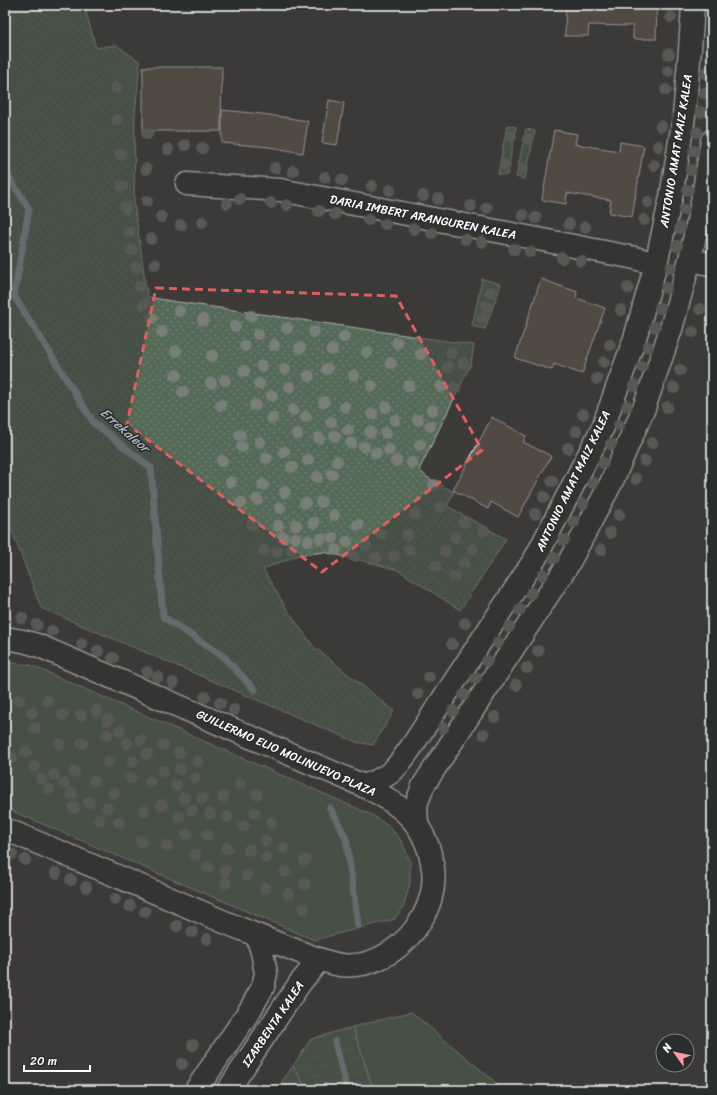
<svg xmlns="http://www.w3.org/2000/svg" width="717" height="1095" viewBox="0 0 717 1095" font-family="Sriracha,sans-serif">
<defs>
<pattern id="forest-crowns" width="20" height="18" patternUnits="userSpaceOnUse"><rect width="20" height="18" fill="#546b57"/><path d="M2 6a3 3 0 1 1 6 0M12 15a3 3 0 1 1 6 0" fill="none" stroke="#6e8170"/></pattern>
<pattern id="park-dots" width="8" height="8" patternUnits="userSpaceOnUse"><rect width="8" height="8" fill="#546b57"/><path d="M2 2h.1M6 6h.1" fill="none" stroke="#6e8170" stroke-width="1.8" stroke-linecap="round"/></pattern>
</defs>
<rect width="100%" height="100%" fill="#3d3b38"/>
<filter id="ink" filterUnits="userSpaceOnUse"><feTurbulence type="fractalNoise" baseFrequency=".025" numOctaves="2"/><feDisplacementMap in="SourceGraphic" scale="8" xChannelSelector="R" yChannelSelector="G"/><feConvolveMatrix kernelMatrix="1 2 1 2 8 2 1 2 1" color-interpolation-filters="sRGB"/></filter>
<g filter="url(#ink)">
<g fill="#546b57" stroke="#aab5ab">
<polygon points="507,125 516,127 507,175 498,174"/>
<polygon points="526,129 535,131 525,179 516,177"/>
<polygon points="482,279 501,284 485,329 472,326"/>
<polygon points="5,662 30,665 370,814 390,827 402,842 410,861 410,883 404,905 395,919 314,940 5,808"/>
<polygon points="411,1012 493,1080 501,1090 373,1090 353,1027"/>
<polygon points="293,1066 308,1090 276,1090"/>
</g>
<polygon fill="url(#forest-crowns)" stroke="#aab5ab" points="353,1027 373,1090 308,1090 293,1066 311,1039"/>
<polygon fill="url(#park-dots)" stroke="#aab5ab" points="5,5 84,5 96,48 116,45 140,62 135,116 134,203 146,288 148,297 171,301 474,345 471,364 419,470 428,478 454,492 447,506 506,539 460,610 398,570 368,562 324,552 296,556 263,569 286,608 313,646 394,711 373,745 356,742 41,608 5,512"/>
<g fill="none" stroke-linecap="round" stroke-linejoin="round">
<g stroke="#96a6ac" stroke-width="7">
<polyline points="5,171 29,209 14,296 94,423 151,468 163,617 223,656 255,690"/>
<polyline points="330,808 346,838 358,925"/>
<polyline points="335,1042 347,1090"/>
</g>
</g>
<g fill="#6a5d51" stroke="#fff">
<polygon points="566,5 657,5 656,39 633,39 633,26 589,25 588,36 565,36"/>
<polygon points="143,67 222,67 221,131 143,131"/>
<polygon points="329,100 344,103 337,145 322,143"/>
<polygon points="222,110 262,114 308,121 303,153 269,147 222,143"/>
<polygon points="554,130 577,134 575,144 619,151 620,142 644,146 632,217 609,213 611,200 567,193 566,204 542,200"/>
<polygon points="541,279 577,292 576,298 605,308 582,374 554,364 552,370 515,358"/>
<polygon points="492,417 526,436 523,442 551,456 518,517 491,502 488,509 453,490"/>
</g>
<g fill="none" stroke-linecap="round" stroke-linejoin="round">
<g stroke="#fff" stroke-width="25">
<g id="minor">
<polyline points="187,184 280,190 507,233 635,258 656,264"/>
<polyline points="690,259 712,265"/>
<path d="M364 786C393 775 395 770 412 746L535 559 603 427 635 338 656 264 671 197 684 116 690 49 693 5"/>
<polyline points="417,824 416,805 423,786 567,566 611,483 644,408 671,329 690,259 702,202 712,141"/>
</g>
</g>
<g stroke="#fff" stroke-width="25">
<g id="secondary">
<path d="M5 638 23 641 37 645 364 786C403 805 427 824 433 869 439 918 391 971 340 965 324 962 308 955 292 949 269 940 246 931 222 921 150 890 77 859 5 829"/>
<polyline points="196,1090 250,1010 263,987 266,973 262,952 257,936"/>
<polyline points="228,1090 300,983 319,960"/>
</g>
</g>
<use href="#minor" stroke="#2a2d2e" stroke-width="22"/>
<use href="#secondary" stroke="#2a2d2e" stroke-width="22"/>
</g>
<g fill="#797e77">
<circle cx="671" cy="17" r="6"/>
<circle cx="669" cy="54" r="6"/>
<circle cx="668" cy="71" r="6"/>
<circle cx="705" cy="73" r="6"/>
<circle cx="116" cy="88" r="6"/>
<circle cx="666" cy="90" r="6"/>
<circle cx="704" cy="93" r="6"/>
<circle cx="701" cy="112" r="6"/>
<circle cx="117" cy="120" r="6"/>
<circle cx="661" cy="126" r="6"/>
<circle cx="697" cy="132" r="6"/>
<circle cx="147" cy="134" r="6"/>
<circle cx="511" cy="136" r="6"/>
<circle cx="528" cy="139" r="6"/>
<circle cx="185" cy="145" r="6"/>
<circle cx="658" cy="146" r="6"/>
<circle cx="202" cy="148" r="6"/>
<circle cx="168" cy="149" r="6"/>
<circle cx="694" cy="151" r="6"/>
<circle cx="120" cy="154" r="6"/>
<circle cx="505" cy="165" r="6"/>
<circle cx="654" cy="165" r="6"/>
<circle cx="275" cy="168" r="6"/>
<circle cx="146" cy="169" r="6"/>
<circle cx="523" cy="169" r="6"/>
<circle cx="691" cy="170" r="6"/>
<circle cx="293" cy="171" r="6"/>
<circle cx="325" cy="177" r="6"/>
<circle cx="342" cy="180" r="6"/>
<circle cx="122" cy="186" r="6"/>
<circle cx="372" cy="186" r="6"/>
<circle cx="390" cy="190" r="6"/>
<circle cx="688" cy="190" r="6"/>
<circle cx="423" cy="196" r="6"/>
<circle cx="240" cy="199" r="6"/>
<circle cx="438" cy="199" r="6"/>
<circle cx="147" cy="201" r="6"/>
<circle cx="648" cy="202" r="6"/>
<circle cx="227" cy="203" r="6"/>
<circle cx="271" cy="203" r="6"/>
<circle cx="287" cy="205" r="6"/>
<circle cx="471" cy="206" r="6"/>
<circle cx="125" cy="208" r="6"/>
<circle cx="487" cy="208" r="6"/>
<circle cx="684" cy="210" r="6"/>
<circle cx="319" cy="211" r="6"/>
<circle cx="335" cy="214" r="6"/>
<circle cx="523" cy="215" r="6"/>
<circle cx="161" cy="217" r="6"/>
<circle cx="536" cy="218" r="6"/>
<circle cx="368" cy="220" r="6"/>
<circle cx="644" cy="220" r="6"/>
<circle cx="202" cy="222" r="6"/>
<circle cx="385" cy="224" r="6"/>
<circle cx="569" cy="224" r="6"/>
<circle cx="181" cy="225" r="6"/>
<circle cx="585" cy="227" r="6"/>
<circle cx="680" cy="228" r="6"/>
<circle cx="414" cy="229" r="6"/>
<circle cx="129" cy="232" r="6"/>
<circle cx="432" cy="233" r="6"/>
<circle cx="151" cy="239" r="6"/>
<circle cx="465" cy="239" r="6"/>
<circle cx="482" cy="242" r="6"/>
<circle cx="677" cy="246" r="6"/>
<circle cx="514" cy="249" r="6"/>
<circle cx="132" cy="250" r="6"/>
<circle cx="530" cy="252" r="6"/>
<circle cx="562" cy="258" r="6"/>
<circle cx="581" cy="261" r="6"/>
<circle cx="155" cy="264" r="6"/>
<circle cx="136" cy="267" r="6"/>
<circle cx="671" cy="268" r="6"/>
<circle cx="140" cy="286" r="6"/>
<circle cx="628" cy="288" r="6"/>
<circle cx="666" cy="288" r="6"/>
<circle cx="490" cy="292" r="6"/>
<circle cx="144" cy="304" r="6"/>
<circle cx="486" cy="306" r="6"/>
<circle cx="660" cy="308" r="6"/>
<circle cx="700" cy="309" r="6"/>
<circle cx="621" cy="310" r="6"/>
<circle cx="179" cy="311" r="6"/>
<circle cx="251" cy="316" r="6"/>
<circle cx="152" cy="318" r="6"/>
<circle cx="482" cy="318" r="6"/>
<circle cx="203" cy="320" r="6"/>
<circle cx="235" cy="326" r="6"/>
<circle cx="655" cy="327" r="6"/>
<circle cx="287" cy="328" r="6"/>
<circle cx="162" cy="332" r="6"/>
<circle cx="314" cy="332" r="6"/>
<circle cx="693" cy="332" r="6"/>
<circle cx="258" cy="334" r="6"/>
<circle cx="344" cy="337" r="6"/>
<circle cx="397" cy="343" r="6"/>
<circle cx="274" cy="345" r="6"/>
<circle cx="610" cy="345" r="6"/>
<circle cx="245" cy="346" r="6"/>
<circle cx="648" cy="347" r="6"/>
<circle cx="300" cy="348" r="6"/>
<circle cx="332" cy="350" r="6"/>
<circle cx="176" cy="351" r="6"/>
<circle cx="367" cy="352" r="6"/>
<circle cx="451" cy="353" r="6"/>
<circle cx="421" cy="354" r="6"/>
<circle cx="212" cy="356" r="6"/>
<circle cx="604" cy="362" r="6"/>
<circle cx="391" cy="363" r="6"/>
<circle cx="463" cy="363" r="6"/>
<circle cx="262" cy="366" r="6"/>
<circle cx="448" cy="367" r="6"/>
<circle cx="642" cy="367" r="6"/>
<circle cx="285" cy="369" r="6"/>
<circle cx="327" cy="369" r="6"/>
<circle cx="680" cy="370" r="6"/>
<circle cx="244" cy="371" r="6"/>
<circle cx="176" cy="375" r="6"/>
<circle cx="354" cy="375" r="6"/>
<circle cx="309" cy="376" r="6"/>
<circle cx="597" cy="379" r="6"/>
<circle cx="225" cy="380" r="6"/>
<circle cx="211" cy="383" r="6"/>
<circle cx="259" cy="384" r="6"/>
<circle cx="372" cy="386" r="6"/>
<circle cx="409" cy="386" r="6"/>
<circle cx="634" cy="386" r="6"/>
<circle cx="290" cy="387" r="6"/>
<circle cx="441" cy="387" r="6"/>
<circle cx="455" cy="388" r="6"/>
<circle cx="674" cy="388" r="6"/>
<circle cx="183" cy="392" r="6"/>
<circle cx="272" cy="396" r="6"/>
<circle cx="324" cy="402" r="6"/>
<circle cx="221" cy="405" r="6"/>
<circle cx="255" cy="405" r="6"/>
<circle cx="627" cy="406" r="6"/>
<circle cx="345" cy="407" r="6"/>
<circle cx="386" cy="407" r="6"/>
<circle cx="667" cy="407" r="6"/>
<circle cx="293" cy="410" r="6"/>
<circle cx="432" cy="410" r="6"/>
<circle cx="372" cy="414" r="6"/>
<circle cx="583" cy="414" r="6"/>
<circle cx="306" cy="417" r="6"/>
<circle cx="272" cy="418" r="6"/>
<circle cx="395" cy="420" r="6"/>
<circle cx="418" cy="420" r="6"/>
<circle cx="331" cy="422" r="6"/>
<circle cx="619" cy="425" r="6"/>
<circle cx="430" cy="426" r="6"/>
<circle cx="348" cy="430" r="6"/>
<circle cx="576" cy="431" r="6"/>
<circle cx="370" cy="432" r="6"/>
<circle cx="386" cy="433" r="6"/>
<circle cx="297" cy="434" r="6"/>
<circle cx="240" cy="435" r="6"/>
<circle cx="335" cy="436" r="6"/>
<circle cx="319" cy="438" r="6"/>
<circle cx="260" cy="442" r="6"/>
<circle cx="351" cy="443" r="6"/>
<circle cx="652" cy="443" r="6"/>
<circle cx="611" cy="444" r="6"/>
<circle cx="420" cy="445" r="6"/>
<circle cx="242" cy="447" r="6"/>
<circle cx="364" cy="447" r="6"/>
<circle cx="568" cy="448" r="6"/>
<circle cx="389" cy="450" r="6"/>
<circle cx="284" cy="452" r="6"/>
<circle cx="376" cy="453" r="6"/>
<circle cx="267" cy="458" r="6"/>
<circle cx="308" cy="460" r="6"/>
<circle cx="222" cy="461" r="6"/>
<circle cx="337" cy="461" r="6"/>
<circle cx="396" cy="461" r="6"/>
<circle cx="645" cy="461" r="6"/>
<circle cx="412" cy="463" r="6"/>
<circle cx="603" cy="463" r="6"/>
<circle cx="292" cy="467" r="6"/>
<circle cx="332" cy="474" r="6"/>
<circle cx="317" cy="477" r="6"/>
<circle cx="636" cy="479" r="6"/>
<circle cx="552" cy="481" r="6"/>
<circle cx="231" cy="482" r="6"/>
<circle cx="593" cy="483" r="6"/>
<circle cx="263" cy="485" r="6"/>
<circle cx="434" cy="485" r="6"/>
<circle cx="285" cy="492" r="6"/>
<circle cx="544" cy="497" r="6"/>
<circle cx="257" cy="500" r="6"/>
<circle cx="321" cy="502" r="6"/>
<circle cx="241" cy="503" r="6"/>
<circle cx="305" cy="503" r="6"/>
<circle cx="583" cy="504" r="6"/>
<circle cx="440" cy="507" r="6"/>
<circle cx="280" cy="508" r="6"/>
<circle cx="415" cy="514" r="6"/>
<circle cx="535" cy="514" r="6"/>
<circle cx="334" cy="515" r="6"/>
<circle cx="619" cy="515" r="6"/>
<circle cx="464" cy="522" r="6"/>
<circle cx="574" cy="522" r="6"/>
<circle cx="314" cy="523" r="6"/>
<circle cx="252" cy="525" r="6"/>
<circle cx="296" cy="525" r="6"/>
<circle cx="358" cy="525" r="6"/>
<circle cx="278" cy="526" r="6"/>
<circle cx="484" cy="531" r="6"/>
<circle cx="610" cy="533" r="6"/>
<circle cx="381" cy="534" r="6"/>
<circle cx="407" cy="535" r="6"/>
<circle cx="283" cy="537" r="6"/>
<circle cx="455" cy="537" r="6"/>
<circle cx="295" cy="538" r="6"/>
<circle cx="333" cy="538" r="6"/>
<circle cx="321" cy="539" r="6"/>
<circle cx="564" cy="540" r="6"/>
<circle cx="308" cy="541" r="6"/>
<circle cx="347" cy="542" r="6"/>
<circle cx="366" cy="546" r="6"/>
<circle cx="473" cy="549" r="6"/>
<circle cx="291" cy="550" r="6"/>
<circle cx="336" cy="550" r="6"/>
<circle cx="409" cy="550" r="6"/>
<circle cx="601" cy="550" r="6"/>
<circle cx="264" cy="551" r="6"/>
<circle cx="445" cy="551" r="6"/>
<circle cx="277" cy="552" r="6"/>
<circle cx="354" cy="556" r="6"/>
<circle cx="394" cy="556" r="6"/>
<circle cx="376" cy="558" r="6"/>
<circle cx="554" cy="558" r="6"/>
<circle cx="464" cy="563" r="6"/>
<circle cx="436" cy="566" r="6"/>
<circle cx="543" cy="575" r="6"/>
<circle cx="454" cy="577" r="6"/>
<circle cx="531" cy="593" r="6"/>
<circle cx="520" cy="610" r="6"/>
<circle cx="22" cy="618" r="6"/>
<circle cx="465" cy="623" r="6"/>
<circle cx="37" cy="625" r="6"/>
<circle cx="509" cy="627" r="6"/>
<circle cx="52" cy="631" r="6"/>
<circle cx="498" cy="643" r="6"/>
<circle cx="82" cy="644" r="6"/>
<circle cx="452" cy="644" r="6"/>
<circle cx="98" cy="651" r="6"/>
<circle cx="538" cy="651" r="6"/>
<circle cx="113" cy="658" r="6"/>
<circle cx="487" cy="661" r="6"/>
<circle cx="527" cy="668" r="6"/>
<circle cx="147" cy="672" r="6"/>
<circle cx="158" cy="677" r="6"/>
<circle cx="429" cy="677" r="6"/>
<circle cx="476" cy="678" r="6"/>
<circle cx="173" cy="683" r="6"/>
<circle cx="516" cy="685" r="6"/>
<circle cx="418" cy="694" r="6"/>
<circle cx="464" cy="695" r="6"/>
<circle cx="205" cy="697" r="6"/>
<circle cx="19" cy="700" r="6"/>
<circle cx="48" cy="701" r="6"/>
<circle cx="220" cy="703" r="6"/>
<circle cx="234" cy="710" r="6"/>
<circle cx="97" cy="711" r="6"/>
<circle cx="453" cy="711" r="6"/>
<circle cx="32" cy="712" r="6"/>
<circle cx="63" cy="715" r="6"/>
<circle cx="81" cy="715" r="6"/>
<circle cx="495" cy="717" r="6"/>
<circle cx="108" cy="720" r="6"/>
<circle cx="35" cy="728" r="6"/>
<circle cx="443" cy="728" r="6"/>
<circle cx="120" cy="731" r="6"/>
<circle cx="484" cy="734" r="6"/>
<circle cx="107" cy="735" r="6"/>
<circle cx="141" cy="740" r="6"/>
<circle cx="82" cy="743" r="6"/>
<circle cx="127" cy="743" r="6"/>
<circle cx="60" cy="744" r="6"/>
<circle cx="163" cy="745" r="6"/>
<circle cx="26" cy="752" r="6"/>
<circle cx="179" cy="753" r="6"/>
<circle cx="147" cy="754" r="6"/>
<circle cx="12" cy="758" r="6"/>
<circle cx="198" cy="761" r="6"/>
<circle cx="108" cy="762" r="6"/>
<circle cx="133" cy="762" r="6"/>
<circle cx="34" cy="767" r="6"/>
<circle cx="180" cy="769" r="6"/>
<circle cx="163" cy="771" r="6"/>
<circle cx="74" cy="772" r="6"/>
<circle cx="54" cy="775" r="6"/>
<circle cx="131" cy="778" r="6"/>
<circle cx="195" cy="778" r="6"/>
<circle cx="41" cy="779" r="6"/>
<circle cx="94" cy="781" r="6"/>
<circle cx="150" cy="782" r="6"/>
<circle cx="64" cy="784" r="6"/>
<circle cx="240" cy="784" r="6"/>
<circle cx="176" cy="785" r="6"/>
<circle cx="49" cy="789" r="6"/>
<circle cx="114" cy="793" r="6"/>
<circle cx="72" cy="794" r="6"/>
<circle cx="257" cy="794" r="6"/>
<circle cx="223" cy="797" r="6"/>
<circle cx="184" cy="798" r="6"/>
<circle cx="202" cy="799" r="6"/>
<circle cx="89" cy="802" r="6"/>
<circle cx="162" cy="805" r="6"/>
<circle cx="74" cy="808" r="6"/>
<circle cx="107" cy="808" r="6"/>
<circle cx="192" cy="810" r="6"/>
<circle cx="144" cy="811" r="6"/>
<circle cx="255" cy="813" r="6"/>
<circle cx="210" cy="814" r="6"/>
<circle cx="179" cy="817" r="6"/>
<circle cx="227" cy="817" r="6"/>
<circle cx="99" cy="819" r="6"/>
<circle cx="119" cy="822" r="6"/>
<circle cx="271" cy="823" r="6"/>
<circle cx="244" cy="826" r="6"/>
<circle cx="187" cy="834" r="6"/>
<circle cx="207" cy="835" r="6"/>
<circle cx="141" cy="841" r="6"/>
<circle cx="265" cy="841" r="6"/>
<circle cx="167" cy="846" r="6"/>
<circle cx="227" cy="848" r="6"/>
<circle cx="283" cy="848" r="6"/>
<circle cx="249" cy="850" r="6"/>
<circle cx="12" cy="854" r="6"/>
<circle cx="195" cy="855" r="6"/>
<circle cx="266" cy="858" r="6"/>
<circle cx="25" cy="860" r="6"/>
<circle cx="305" cy="860" r="6"/>
<circle cx="208" cy="867" r="6"/>
<circle cx="225" cy="871" r="6"/>
<circle cx="285" cy="872" r="6"/>
<circle cx="56" cy="873" r="6"/>
<circle cx="247" cy="875" r="6"/>
<circle cx="71" cy="880" r="6"/>
<circle cx="226" cy="883" r="6"/>
<circle cx="305" cy="884" r="6"/>
<circle cx="86" cy="887" r="6"/>
<circle cx="265" cy="888" r="6"/>
<circle cx="289" cy="894" r="6"/>
<circle cx="115" cy="899" r="6"/>
<circle cx="130" cy="906" r="6"/>
<circle cx="304" cy="909" r="6"/>
<circle cx="145" cy="912" r="6"/>
<circle cx="177" cy="926" r="6"/>
<circle cx="192" cy="932" r="6"/>
<circle cx="207" cy="939" r="6"/>
<circle cx="193" cy="1045" r="6"/>
<circle cx="182" cy="1064" r="6"/>
</g>
</g>
<path d="M0 0H717V1095H0ZM156 288 396 296 482 450 322 572 127 424Z" fill="#3d3b38" fill-opacity=".55" fill-rule="evenodd"/>
<path fill="none" stroke="#e05e5e" stroke-width="3" stroke-dasharray="8 5" stroke-linejoin="round" d="M156 288 396 296 482 450 322 572 127 424Z"/>
<g text-anchor="middle" dominant-baseline="central" stroke-width="3" stroke-linejoin="round" paint-order="stroke">
<g font-size="12" fill="#fff" stroke="#2a2d2e">
<text transform="translate(676 151) rotate(-81)">ANTONIO AMAT MAIZ KALEA</text>
<text transform="translate(423 217) rotate(11)">DARIA IMBERT ARANGUREN KALEA</text>
<text transform="translate(573 481) rotate(-64)">ANTONIO AMAT MAIZ KALEA</text>
<text transform="translate(286 753) rotate(24)">GUILLERMO ELIO MOLINUEVO PLAZA</text>
<text transform="translate(273 1024) rotate(-56)">IZARBENTA KALEA</text>
</g>
<g font-size="13" font-style="italic" fill="#a8b5ba" stroke="#2a2d2e">
<text transform="translate(125 430) rotate(41)">Errekaleor</text>
</g>
</g>
<rect width="717" height="1095" fill="none" stroke="#2a2d2e" stroke-width="20"/>
<rect x="10" y="10" width="697" height="1075" fill="none" stroke="#fff" stroke-width="1.5" filter="url(#ink)"/>
<g transform="translate(675 1053) rotate(303)"><circle r="19" fill="#2a2d2e" stroke="#7f8182"/>
<path d="M0-3L7 15L0 10L-7 15Z" fill="#ff9aa2"/>
<text y="-6" font-size="11" font-weight="bold" text-anchor="middle" fill="#ffffff">N</text>
</g>
<path d="M24 1065v6h66v-6" fill="none" stroke="#ffffff" stroke-width="2"/>
<text x="30" y="1065" font-size="12" fill="#ffffff" stroke="#2a2d2e" stroke-width="3" paint-order="stroke">20 m</text>
</svg>
